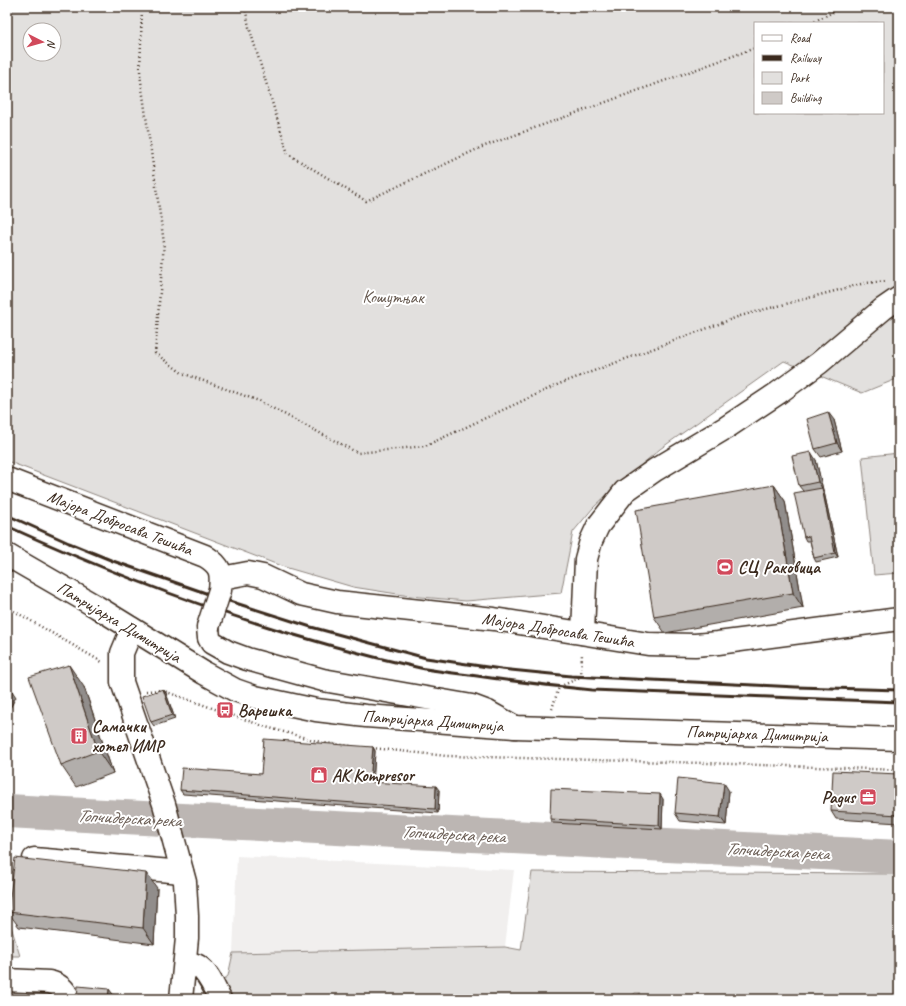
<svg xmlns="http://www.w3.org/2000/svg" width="906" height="1006" viewBox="0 0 906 1006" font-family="Caveat,sans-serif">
<rect width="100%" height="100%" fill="#fff"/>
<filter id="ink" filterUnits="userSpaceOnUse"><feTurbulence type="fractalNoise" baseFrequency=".025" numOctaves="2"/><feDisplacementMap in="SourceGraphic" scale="8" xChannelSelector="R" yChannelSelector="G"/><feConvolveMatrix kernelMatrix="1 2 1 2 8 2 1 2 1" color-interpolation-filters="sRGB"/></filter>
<g filter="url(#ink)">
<g fill="#f1efee">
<polygon points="237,856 514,870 505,947 233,953"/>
<polygon points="7,970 76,999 7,999"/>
</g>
<g fill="#e2e0de" stroke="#8e857e" fill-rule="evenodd">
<path d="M7 7H899V378L862 393 784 361 660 449 613 489 593 508 573 532 561 593 466 601 410 596 353 587 281 566 7 461ZM755 23H883V113H755ZM30 30H54V54H30Z"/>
<polygon points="899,453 899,573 874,575 862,457"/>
<polygon points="532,872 899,874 899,999 634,999 640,993 635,993 628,999 233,999 223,980 228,976 233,953 505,947 521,950"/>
<polygon points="7,913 20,956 7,956"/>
</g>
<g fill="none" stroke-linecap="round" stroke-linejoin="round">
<polyline stroke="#bcb6b3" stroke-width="34" points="7,811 899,857"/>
<g stroke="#3b2a1e" stroke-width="25">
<g id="minor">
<path d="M7 479 205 556C221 566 222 572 220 590"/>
<polyline points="222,578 248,573 263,576 301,594 337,602 494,619 648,644 695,645 718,643 899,619"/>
<polyline points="208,627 209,638 212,643 228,652 247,659 323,680 472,706 488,712 515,727"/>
<polyline points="132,629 122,653 122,682 164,804 185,882 187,916 187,938 181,999"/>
<polyline points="583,633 586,559 591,541 598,526 625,491 655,470 727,427 778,393 819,363 883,309 899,298"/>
<polyline points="34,859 182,872"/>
<path d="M185 962C189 963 194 964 198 966 209 973 214 988 220 999"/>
<path d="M7 980 49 982C59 984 65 989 69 999"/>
</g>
</g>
<g stroke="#3b2a1e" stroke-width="25">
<polyline id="major" points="7,555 97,607 204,673 235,690 255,697 316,710 366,716 515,727 899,739"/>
</g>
<g stroke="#3b2a1e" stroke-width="2.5" stroke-dasharray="1 3" stroke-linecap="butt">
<polyline points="142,7 140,74 164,243 155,353 182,373 259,401 358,453 425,446 559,384 740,316 865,283 887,281"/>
<polyline points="245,7 249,27 288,154 366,201 482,147 755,48"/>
<polyline points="811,23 843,7"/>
<polyline points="7,607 102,662"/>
<polyline points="146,691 161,690 266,727 324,743 351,746"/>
<polyline points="552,709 559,687 581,677 582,653"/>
<polyline points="372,748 447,756 705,763 899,770"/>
</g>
<use href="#minor" stroke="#fff" stroke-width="22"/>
<use href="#major" stroke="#fff" stroke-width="22"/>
<g stroke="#3b2a1e" stroke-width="3">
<polyline points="7,515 69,543 113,561 223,599 311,627 426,658 501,669 571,676 796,687 899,690"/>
<path d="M7 526C138 586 275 635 416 667 433 671 452 673 470 675 511 681 551 686 592 690L899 702"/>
</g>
<g stroke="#3b2a1e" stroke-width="25" stroke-linecap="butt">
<polyline id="minor-bridge" points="208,627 220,590"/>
</g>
<use href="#minor-bridge" stroke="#fff" stroke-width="22"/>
</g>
<g fill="#b2aeab" stroke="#3b2a1e">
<polygon points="834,420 842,451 821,457 815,449"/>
<polygon points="816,460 823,490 824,492 838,557 816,562 814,558 810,541 806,541 804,537 803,491 799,486"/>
<polygon points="774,485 785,501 803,608 665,633 654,617"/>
<polygon points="84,687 113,773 76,787 61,765"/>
<polygon points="163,689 166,693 175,719 154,726 151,722"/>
<polygon points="373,747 375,751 373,782 439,790 438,813 183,794 180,790 261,774"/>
<polygon points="899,774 899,823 836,819 831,811"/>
<polygon points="729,791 726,825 680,821 675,813"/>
<polygon points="663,799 662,829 553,823 550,819"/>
<polygon points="157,888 154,944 19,927 8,912"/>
</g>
<g fill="#918d8b" stroke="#3b2a1e">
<polygon points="828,412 834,420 842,451 837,443"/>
<polygon points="811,452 816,460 823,490 824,492 838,557 835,553 822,488 818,482"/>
<polygon points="774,485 785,501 803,608 793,593"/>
<polygon points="69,665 84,687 113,773 98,751"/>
<polygon points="8,685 16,697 7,714 7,686"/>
<polygon points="163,689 166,693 175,719 172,715"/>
<polygon points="373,747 375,751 373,786 370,782"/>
<polygon points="724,783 729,791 726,825 720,817"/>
<polygon points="436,786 439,790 438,813 435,809"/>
<polygon points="660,794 663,799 662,829 659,825"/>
<polygon points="146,873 157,888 154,944 143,928"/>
<polygon points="109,989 115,997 115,999 108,999"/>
</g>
<g fill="#cfcac7" stroke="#3b2a1e">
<polygon points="828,412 837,443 815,449 807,419"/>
<polygon points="811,452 818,482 799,486 792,456"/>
<polygon points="774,485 793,593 654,617 636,510"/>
<polygon points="822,488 835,553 814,558 809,536 804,537 794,493"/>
<polygon points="69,665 98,751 61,765 29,677"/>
<polygon points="163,689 172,715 151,722 142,696"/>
<polygon points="264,739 373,747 370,782 436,786 435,809 180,790 182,768 261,774"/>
<polygon points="833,771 899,774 899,815 831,811"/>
<polygon points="678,778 724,783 720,817 675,813"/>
<polygon points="551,789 660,794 659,825 550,819"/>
<polygon points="15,858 146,873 143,928 8,912"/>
<polygon points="78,986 109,989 108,999 77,999"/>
<polygon points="113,998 123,999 113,999"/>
</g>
</g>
<defs>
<g id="stadium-square" transform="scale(0.9)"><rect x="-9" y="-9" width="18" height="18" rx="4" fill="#d1495b" stroke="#fff"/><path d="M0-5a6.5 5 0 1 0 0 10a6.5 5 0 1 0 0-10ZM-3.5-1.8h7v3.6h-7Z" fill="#fff"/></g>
<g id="bus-square" transform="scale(0.9)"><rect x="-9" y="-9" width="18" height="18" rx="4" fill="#d1495b" stroke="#fff"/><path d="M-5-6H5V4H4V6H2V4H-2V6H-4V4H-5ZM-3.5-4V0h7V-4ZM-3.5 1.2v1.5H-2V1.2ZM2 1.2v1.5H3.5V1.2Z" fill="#fff"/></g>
<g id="building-square" transform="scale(0.9)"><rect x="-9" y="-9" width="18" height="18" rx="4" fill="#d1495b" stroke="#fff"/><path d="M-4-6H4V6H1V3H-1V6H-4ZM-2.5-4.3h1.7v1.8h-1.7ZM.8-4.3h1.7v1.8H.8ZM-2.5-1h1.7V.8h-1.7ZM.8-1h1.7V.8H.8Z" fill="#fff"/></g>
<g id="shop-square" transform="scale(0.9)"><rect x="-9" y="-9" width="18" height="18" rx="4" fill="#d1495b" stroke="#fff"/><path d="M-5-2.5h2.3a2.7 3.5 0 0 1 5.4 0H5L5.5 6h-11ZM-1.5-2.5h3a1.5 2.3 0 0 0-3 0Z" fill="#fff"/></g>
<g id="office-square" transform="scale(0.9)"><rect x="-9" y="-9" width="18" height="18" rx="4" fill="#d1495b" stroke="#fff"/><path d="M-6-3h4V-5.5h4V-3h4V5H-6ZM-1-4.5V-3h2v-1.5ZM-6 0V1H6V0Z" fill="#fff"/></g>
</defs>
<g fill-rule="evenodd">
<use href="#stadium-square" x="725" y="567"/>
<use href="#bus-square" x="225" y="710"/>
<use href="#building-square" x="79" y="736"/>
<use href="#shop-square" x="319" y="775"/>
<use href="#office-square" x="868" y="797"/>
</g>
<g text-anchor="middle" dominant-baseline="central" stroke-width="4" stroke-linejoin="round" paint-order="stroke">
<g font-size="17" fill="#65584e" stroke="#fff">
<text x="393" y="297">Кошутњак</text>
</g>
<g font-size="17" fill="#3b2a1e" stroke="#fff">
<text transform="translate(120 523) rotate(21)">Мајора Добросава Тешића</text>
<text transform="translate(119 622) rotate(31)">Патријарха Димитрија</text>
<text transform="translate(558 630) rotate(9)">Мајора Добросава Тешића</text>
<text transform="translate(433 721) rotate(4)">Патријарха Димитрија</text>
<text transform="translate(757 734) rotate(2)">Патријарха Димитрија</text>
</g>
<g font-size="17" font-weight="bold" fill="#3b2a1e" stroke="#fff" text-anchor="start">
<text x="738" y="567">СЦ Раковица</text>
<text x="238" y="710">Варешка</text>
<text x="92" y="726">Самачки<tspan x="92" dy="20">хотел ИМР</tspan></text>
<text x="332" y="775">AK Kompresor</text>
<text x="855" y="797" text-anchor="end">Pagus</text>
</g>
<g font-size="18" font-style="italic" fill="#685b52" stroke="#fff">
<text transform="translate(129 818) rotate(3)">Топчидерска река</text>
<text transform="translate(453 834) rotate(3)">Топчидерска река</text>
<text transform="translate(777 851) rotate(3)">Топчидерска река</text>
</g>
</g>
<rect width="906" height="1006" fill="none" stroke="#fff" stroke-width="24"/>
<rect x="12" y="12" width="882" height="982" fill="none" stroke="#3b2a1e" stroke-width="1.5" filter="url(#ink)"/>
<rect x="754" y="22" width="130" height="92" fill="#ffffff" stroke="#b1aaa5"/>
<rect x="762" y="35" width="20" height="6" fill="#ffffff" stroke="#b1aaa5"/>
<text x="790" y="42" font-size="12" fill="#3b2a1e">Road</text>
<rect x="762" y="55" width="20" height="6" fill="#3b2a1e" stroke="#b1aaa5"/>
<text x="790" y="62" font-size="12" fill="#3b2a1e">Railway</text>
<rect x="762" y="72" width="20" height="12" fill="#e2e0de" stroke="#b1aaa5"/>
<text x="790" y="82" font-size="12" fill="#3b2a1e">Park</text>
<rect x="762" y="92" width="20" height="12" fill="#cfcac7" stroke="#b1aaa5"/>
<text x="790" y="102" font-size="12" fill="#3b2a1e">Building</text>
<g transform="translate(42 42) rotate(96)"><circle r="19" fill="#ffffff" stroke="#b1aaa5"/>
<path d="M0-3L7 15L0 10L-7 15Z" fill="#d1495b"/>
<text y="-6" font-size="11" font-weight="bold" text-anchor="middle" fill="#3b2a1e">N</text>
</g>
</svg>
